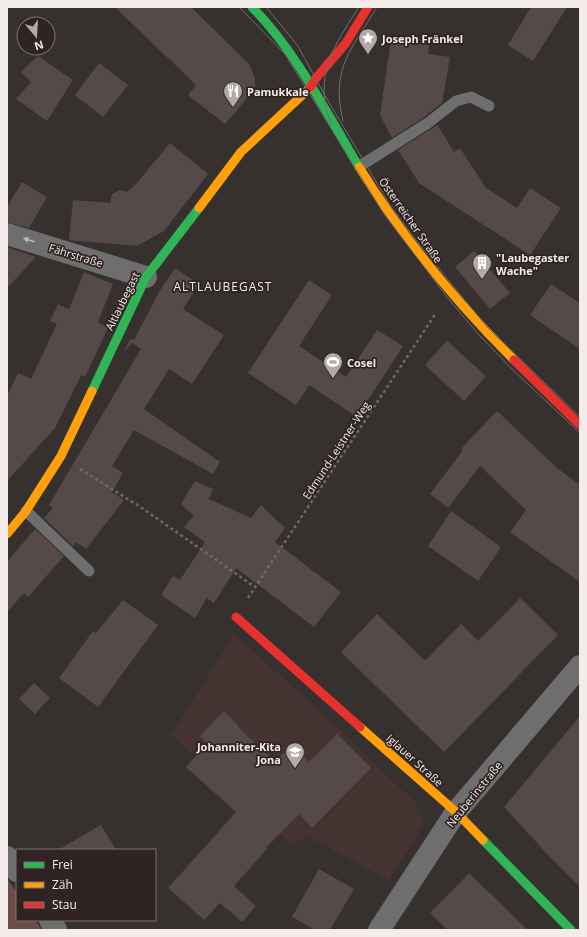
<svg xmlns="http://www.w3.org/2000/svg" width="587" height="937" viewBox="0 0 587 937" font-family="'Open Sans',sans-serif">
<rect width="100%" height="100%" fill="#36302f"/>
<polygon fill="#443331" points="234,634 324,715 416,803 424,825 389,880 306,836 292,845 171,735"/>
<polygon fill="#6b4c49" points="7,878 17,893 17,920 35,920 42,930 7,930"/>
<g fill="#554a49">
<polygon points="115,7 191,7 249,64 255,78 255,85 252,92 225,124 188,95 196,85"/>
<polygon points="531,7 567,7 533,61 508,45"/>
<polygon points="391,40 429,45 428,54 450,57 442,103 424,117 392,138 380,115"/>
<polygon points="38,56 73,80 47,121 16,99 31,82 21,72"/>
<polygon points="99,63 128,85 103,117 75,95"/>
<polygon points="439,124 438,126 454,152 460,148 486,188 517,208 530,188 561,208 530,255 419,183 398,150"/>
<polygon points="170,143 208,174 164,231 137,246 69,240 73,200 110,203 112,194 120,190 127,192 136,184"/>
<polygon points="22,182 47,197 29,228 7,222 7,207"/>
<polygon points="7,247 36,257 7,288"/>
<polygon points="474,251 510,293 490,309 455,267"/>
<polygon points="175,268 199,284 183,309 224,335 192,384 169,369 144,409 220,462 213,474 134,430 112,466 123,473 112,492 124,500 86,549 76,542 73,546 44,518 53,508 49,505 141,349 132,343 124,352 130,339 134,340 159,292"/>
<polygon points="84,272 113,284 98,322 108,328 85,377 81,375 55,428 7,481 7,396 18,373 31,379 57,324 50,321 58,304 69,309"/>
<polygon points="309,280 332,295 299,346 346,377 377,330 403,346 357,417 309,385 296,405 248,373"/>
<polygon points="551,284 580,303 580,349 530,315"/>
<polygon points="447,341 486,376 464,401 425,365"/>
<polygon points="497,411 557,468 580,485 580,582 510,532 526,510 480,466 448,508 430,494 463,450 461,449"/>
<polygon points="195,481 213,489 209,499 251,518 261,505 285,528 275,542 341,592 314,627 236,568 214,603 207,598 195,618 161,595 173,576 180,580 205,542 184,527 194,516 181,504"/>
<polygon points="451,511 501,547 478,581 428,546"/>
<polygon points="35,529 64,556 28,597 24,593 7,612 7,562"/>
<polygon points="520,598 558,635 444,752 341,652 377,614 425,661 461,624 478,641"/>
<polygon points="123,600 158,625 98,707 59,678 93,631 96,633"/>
<polygon points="34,683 50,698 35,714 19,699"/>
<polygon points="224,711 239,726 238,727 275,762 292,745 309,762 337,734 371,768 312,828 299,814 266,848 267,849 234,886 256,906 242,922 220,903 204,920 168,888 236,812 186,767 207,743 200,736"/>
<polygon points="580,716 580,887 550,857 504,807"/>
<polygon points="101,825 116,850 58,850"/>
<polygon points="319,869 354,889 330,930 315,930 292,917"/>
<polygon points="469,873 528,930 448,930 430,913"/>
</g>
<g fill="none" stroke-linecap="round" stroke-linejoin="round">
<g stroke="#6c6b6a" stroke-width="2.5" stroke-dasharray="3 3" stroke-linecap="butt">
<polyline points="80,469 142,508 255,587"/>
<polyline points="248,598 436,313"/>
</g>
<g stroke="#6d6e6d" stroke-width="11">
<polyline points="360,166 428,123 456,101 471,97 489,106"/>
<polyline points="26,511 89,571"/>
</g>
<g stroke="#6d6e6d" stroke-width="22">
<polyline points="7,234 146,277"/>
<polyline points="7,857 17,871"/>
<polyline points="50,920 56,930"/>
<polyline points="379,930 456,812 580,666"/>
</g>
<g stroke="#30b455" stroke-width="9">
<path d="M252 7C297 53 326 112 359 167"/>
<polyline points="92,391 146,277 199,208"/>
<polyline points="483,840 571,930"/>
</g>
<g stroke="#ff9f0a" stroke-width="9">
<path d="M359 167C403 238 455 301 514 360"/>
<polyline points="199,208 241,152 310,88"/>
<polyline points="7,534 26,511 61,456 92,391"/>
<polyline points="360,727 456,812 483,840"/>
</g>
<g stroke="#e5322d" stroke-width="9">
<polyline points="310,88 316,78 346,43 368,7"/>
<polyline points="514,360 580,425"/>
<polyline points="236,617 360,727"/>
</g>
<g stroke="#706e6e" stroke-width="1">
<polyline points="239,7 285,54 384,214 447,297 479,335 514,371 580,433"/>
<polyline points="266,7 298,46 324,94 391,207 422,248 487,327 580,417"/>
<path d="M343 121C330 68 352 49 377 7"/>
<path d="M331 123C312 77 335 44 359 7"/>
</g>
</g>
<defs><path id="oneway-solid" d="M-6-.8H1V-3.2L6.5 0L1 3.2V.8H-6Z"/></defs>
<use fill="#bdbab9" href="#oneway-solid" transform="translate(29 240) rotate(-163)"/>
<defs>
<g id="sight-pin" transform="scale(1)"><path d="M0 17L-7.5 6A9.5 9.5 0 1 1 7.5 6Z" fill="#b1aaa9" stroke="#2f2423"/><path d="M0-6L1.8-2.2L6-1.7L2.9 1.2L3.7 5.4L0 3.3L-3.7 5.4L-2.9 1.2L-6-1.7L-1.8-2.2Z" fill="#fff"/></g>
<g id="restaurant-pin" transform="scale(1)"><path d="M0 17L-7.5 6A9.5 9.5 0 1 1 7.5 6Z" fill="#b1aaa9" stroke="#2f2423"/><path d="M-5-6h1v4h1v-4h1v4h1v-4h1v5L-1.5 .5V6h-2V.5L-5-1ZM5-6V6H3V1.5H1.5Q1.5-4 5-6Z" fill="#fff"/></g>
<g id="building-pin" transform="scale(1)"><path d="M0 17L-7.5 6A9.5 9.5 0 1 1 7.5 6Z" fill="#b1aaa9" stroke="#2f2423"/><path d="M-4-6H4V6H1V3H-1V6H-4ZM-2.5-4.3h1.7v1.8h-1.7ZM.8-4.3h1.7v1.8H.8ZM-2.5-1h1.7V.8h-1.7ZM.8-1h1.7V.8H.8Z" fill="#fff"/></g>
<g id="stadium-pin" transform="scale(1)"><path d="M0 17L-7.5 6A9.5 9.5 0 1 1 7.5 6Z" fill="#b1aaa9" stroke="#2f2423"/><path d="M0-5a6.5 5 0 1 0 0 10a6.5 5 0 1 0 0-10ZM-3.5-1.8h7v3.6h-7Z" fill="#fff"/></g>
<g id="school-pin" transform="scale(1)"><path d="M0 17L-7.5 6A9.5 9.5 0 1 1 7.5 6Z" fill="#b1aaa9" stroke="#2f2423"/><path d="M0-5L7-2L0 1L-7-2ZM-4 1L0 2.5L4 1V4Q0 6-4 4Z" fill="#fff"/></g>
</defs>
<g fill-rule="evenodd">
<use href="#sight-pin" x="368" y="38"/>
<use href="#restaurant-pin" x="233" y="91"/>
<use href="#building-pin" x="482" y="263"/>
<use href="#stadium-pin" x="333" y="362"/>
<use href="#school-pin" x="295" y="752"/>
</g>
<g text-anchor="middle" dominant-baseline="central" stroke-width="3.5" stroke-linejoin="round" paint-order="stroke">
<g font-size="11" font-weight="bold" fill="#f3eceb" stroke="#2f2423" text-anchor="start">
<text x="382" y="38">Joseph Fränkel</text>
<text x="247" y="91">Pamukkale</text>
<text x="496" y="257">"Laubegaster<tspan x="496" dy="13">Wache"</tspan></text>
<text x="347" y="362">Cosel</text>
<text x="281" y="746" text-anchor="end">Johanniter-Kita<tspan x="281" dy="13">Jona</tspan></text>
</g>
<g font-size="11" fill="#f3eceb" stroke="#2f2423">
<text transform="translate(411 220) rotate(55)">Österreicher Straße</text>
<text transform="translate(76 255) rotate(17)">Fährstraße</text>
<text transform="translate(122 301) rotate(-64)">Altlaubegast</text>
<text transform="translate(336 450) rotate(-57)">Edmund-Leistner-Weg</text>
<text transform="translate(415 760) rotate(42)">Iglauer Straße</text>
<text transform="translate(474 794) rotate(-51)">Neuberinstraße</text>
</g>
<g font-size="12" letter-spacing="1" fill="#f3eceb" stroke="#2f2423">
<text x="223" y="286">ALTLAUBEGAST</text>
</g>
</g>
<rect width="587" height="937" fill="none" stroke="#f3eceb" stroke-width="16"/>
<rect x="16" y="849" width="140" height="72" fill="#2f2423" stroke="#7d7473"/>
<rect x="24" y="862" width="20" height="6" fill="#30b455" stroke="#7d7473"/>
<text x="52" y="869" font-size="12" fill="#f3eceb">Frei</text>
<rect x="24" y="882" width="20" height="6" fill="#ff9f0a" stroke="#7d7473"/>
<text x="52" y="889" font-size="12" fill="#f3eceb">Zäh</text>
<rect x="24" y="902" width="20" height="6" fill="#e5322d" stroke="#7d7473"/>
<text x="52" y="909" font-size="12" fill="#f3eceb">Stau</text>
<g transform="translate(36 36) rotate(162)"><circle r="19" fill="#2f2423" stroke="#7d7473"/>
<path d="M0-3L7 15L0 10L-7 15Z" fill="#b1aaa9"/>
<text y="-6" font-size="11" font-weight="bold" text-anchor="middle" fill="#f3eceb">N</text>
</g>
</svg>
